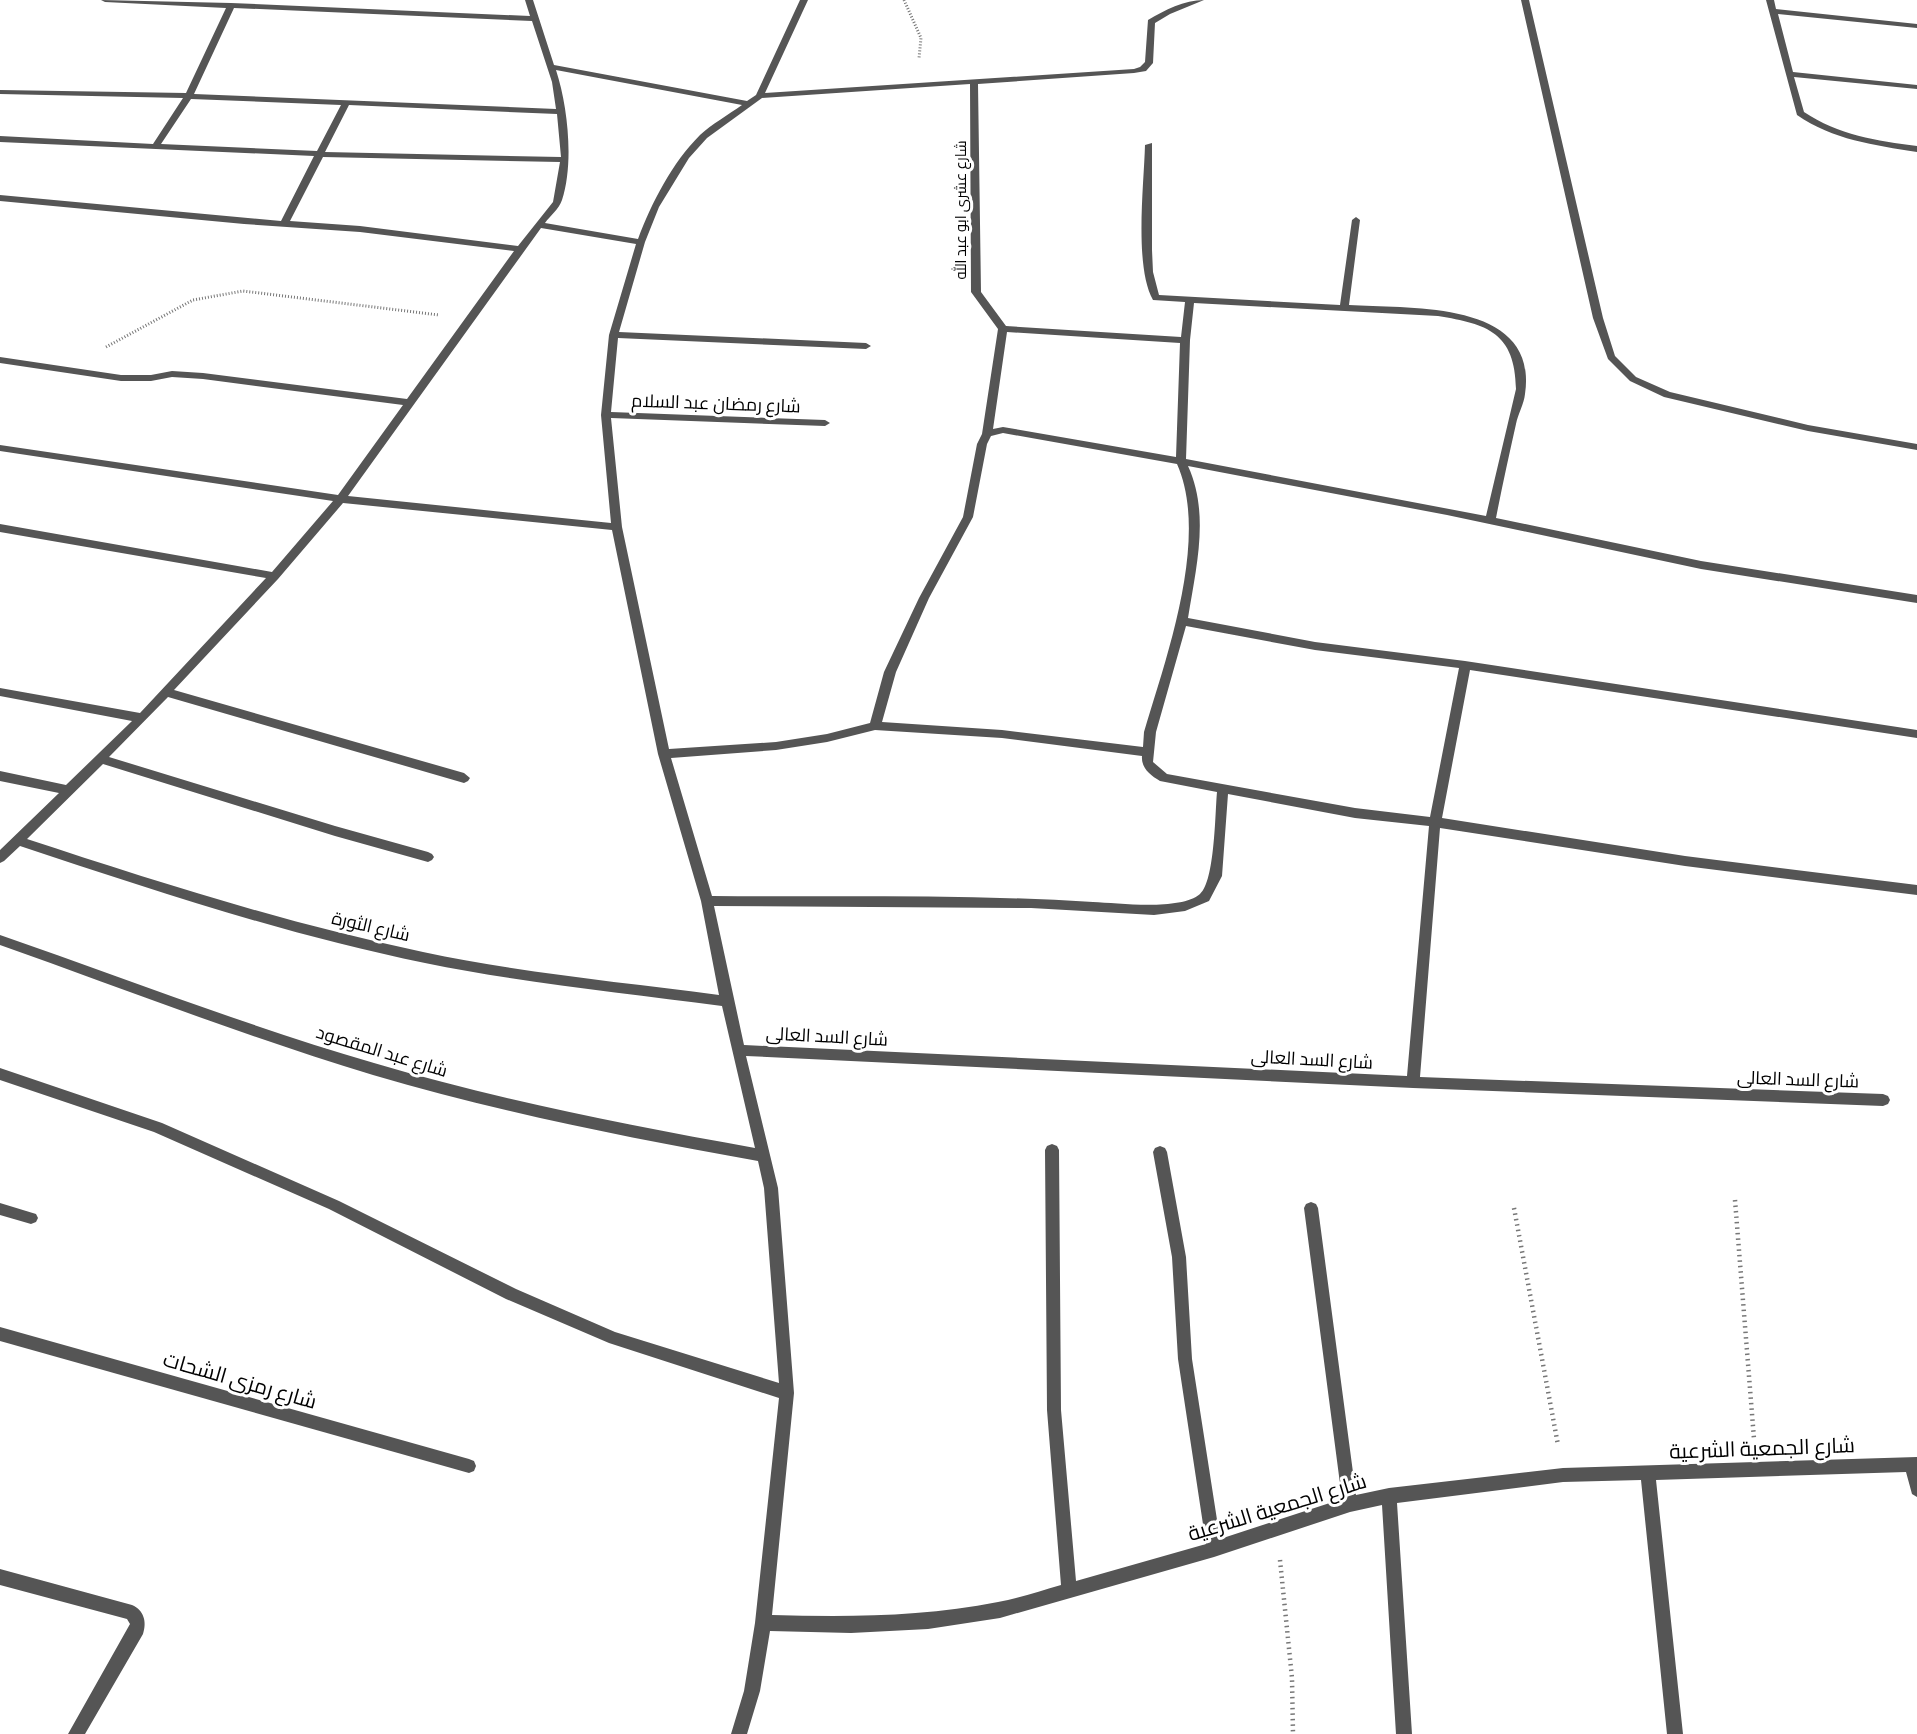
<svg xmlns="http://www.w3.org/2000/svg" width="1917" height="1734" viewBox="0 0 1917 1734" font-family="'PT Sans Narrow',Cairo,sans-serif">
<rect width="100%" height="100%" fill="#fff"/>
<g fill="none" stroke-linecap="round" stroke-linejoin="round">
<g stroke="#777" stroke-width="3" stroke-dasharray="1 2" stroke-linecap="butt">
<polyline points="904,0 921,38 919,58"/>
<polyline points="106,347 193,300 243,291 439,315"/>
</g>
<g stroke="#777" stroke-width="4.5" stroke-dasharray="1.5 4" stroke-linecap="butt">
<polyline points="1735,1200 1754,1439"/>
<polyline points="1514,1208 1558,1445"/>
<polyline points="1280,1560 1292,1678 1293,1734"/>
</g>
<g fill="#555" fill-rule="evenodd">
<path d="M101 0 231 3 530 16 525 0H533L554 65 747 101 756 95 800 0H808L765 93 1134 69 1140 67 1145 62 1148 20C1165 10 1184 0 1204 0L1170 14 1155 23 1153 63 1146 71 1134 73 978 84 981 292 1006 326 1181 337 1185 302 1153 300C1134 266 1144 185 1145 145L1152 143V250L1153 272 1159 295 1340 305 1352 220 1356 217 1360 220 1349 305C1409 309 1539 299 1525 394 1524 404 1518 414 1516 424 1509 455 1502 487 1496 518L1701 561 1917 595V603L1701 569 1447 515 1188 466C1210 514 1196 568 1188 618L1315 642 1465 661 1917 730V738L1470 670 1442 818 1685 856 1917 885V895L1685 866 1440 828 1420 1077 1883 1094 1888 1096 1890 1100 1888 1104 1883 1106 1413 1088 746 1056 778 1188 794 1393 772 1615C848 1617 923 1617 998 1602 1019 1598 1040 1591 1061 1585L1047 1410 1045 1150 1047 1146 1052 1144 1057 1146 1059 1150 1061 1410 1076 1581 1206 1544 1178 1359 1172 1257 1153 1152 1155 1148 1160 1146 1165 1148 1167 1152 1186 1257 1192 1359 1220 1539 1342 1499 1304 1208 1306 1204 1311 1202 1316 1204 1318 1208 1356 1495 1389 1488 1563 1468 1917 1457V1497L1912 1494 1906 1472 1656 1480 1683 1734H1667L1641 1480 1563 1482 1397 1503 1412 1734H1396L1382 1505 1350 1512 1214 1557 1000 1618 928 1629 851 1633 770 1631 760 1691 747 1734H731L744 1691 755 1623 779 1398 609 1343 506 1299 329 1209 154 1132 0 1080V1068L162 1123 339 1201 516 1289 615 1332 779 1383 764 1188 758 1161C628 1138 499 1112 373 1075 247 1037 124 989 0 945V935C124 978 247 1026 374 1063 499 1100 627 1125 755 1148L722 1006C623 993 523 983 425 963 287 935 153 890 20 846L4 861 0 863V850L59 793 0 781V771L66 785 132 721 0 696V688L140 713 266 578 0 532V524L272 572 333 501 0 451V445L338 495 403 405 203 379 172 377 151 381H121L0 363V357L121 375H151L172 371 203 373 407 399 514 251 360 232 244 224 0 201V195L281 221 314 156 0 142V136L153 144 183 98 0 94V90L186 93 226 8 105 2ZM234 8 532 21 552 82 556 109 194 94ZM556 70 742 105C728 115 712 124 700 135 672 163 652 202 638 239L545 223C550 216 559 209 562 200 574 163 568 107 556 70ZM970 84 971 292 998 329 982 434 977 444 963 517 919 598 884 672 870 723 827 734 776 742 669 749 622 527 611 418 825 426 830 423 825 420 611 412 618 338 866 349 871 346 866 343 619 332 645 242 659 207 689 158 707 138 762 98ZM191 99 341 105 317 151 161 144ZM349 105 557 114 561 157 325 152ZM323 157 560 162 553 202 518 246 360 226 290 221ZM541 228 636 244 609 335 601 415 611 523 348 496ZM1194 303 1438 316C1488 324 1515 333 1516 389L1486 516 1186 459 1190 340ZM1007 332 1180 343 1176 457 1003 427 993 429ZM1003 433 1177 464C1210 538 1166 658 1144 732L1143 747 1002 730 882 722 896 672 929 598 973 517 987 444 991 436ZM343 503 612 530 658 754 701 901 719 995C621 982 521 973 423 952 289 924 158 882 27 839L103 764 335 836 428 862 432 860 434 857 432 854 428 852 335 826 109 757 168 697 464 783 468 781 470 778 464 773 174 690 278 579ZM1186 626 1315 650 1459 668 1430 817 1355 808 1167 774 1153 762 1156 732ZM875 730 1002 738 1142 756C1141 768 1150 775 1160 781L1217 792C1215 813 1215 881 1200 894 1180 911 1119 903 1093 902 966 894 839 897 712 896L671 758 776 750 827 742ZM1228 794 1355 818 1429 826 1407 1076 744 1045 714 906 1031 908 1154 915 1185 911 1209 901 1222 876Z"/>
<polygon points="1521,0 1529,0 1603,318 1615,356 1636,377 1670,392 1808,425 1917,444 1917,450 1808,431 1664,397 1630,381 1608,359 1593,318"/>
<path d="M1766 0H1774L1776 9 1917 24V28L1778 14 1793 72 1917 85V89L1794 77 1804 112C1838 135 1877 141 1917 146V152C1874 145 1833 140 1797 115Z"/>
<polygon points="0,1203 36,1214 38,1218 36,1222 31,1224 0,1215"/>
<polygon points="0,1327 469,1459 474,1461 476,1466 474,1471 469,1473 0,1341"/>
<path d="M0 1569 132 1605C144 1610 147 1622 143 1634L85 1734H68L130 1624 127 1619 0 1585Z"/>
</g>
</g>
<g text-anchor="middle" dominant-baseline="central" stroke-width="6" stroke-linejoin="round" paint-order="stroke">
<g font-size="15" fill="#000" stroke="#fff">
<text transform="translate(960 210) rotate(-90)">شارع عشرى ابو عبد الله</text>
</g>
<g font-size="18" fill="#000" stroke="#fff">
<text transform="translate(716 403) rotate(2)">شارع رمضان عبد السلام</text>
<text transform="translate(371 926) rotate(13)">شارع الثورة</text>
<text transform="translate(827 1036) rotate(3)">شارع السد العالى</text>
<text transform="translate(382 1051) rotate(17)">شارع عبد المقصود</text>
<text transform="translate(1312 1059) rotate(3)">شارع السد العالى</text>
<text transform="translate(1798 1079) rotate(2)">شارع السد العالى</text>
</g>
<g font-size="21" fill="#000" stroke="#fff">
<text transform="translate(240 1380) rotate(16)">شارع رمزى الشحات</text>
<text transform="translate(1762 1448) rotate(-2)">شارع الجمعية الشرعية</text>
<text transform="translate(1277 1507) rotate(-17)">شارع الجمعية الشرعية</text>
</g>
</g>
</svg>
